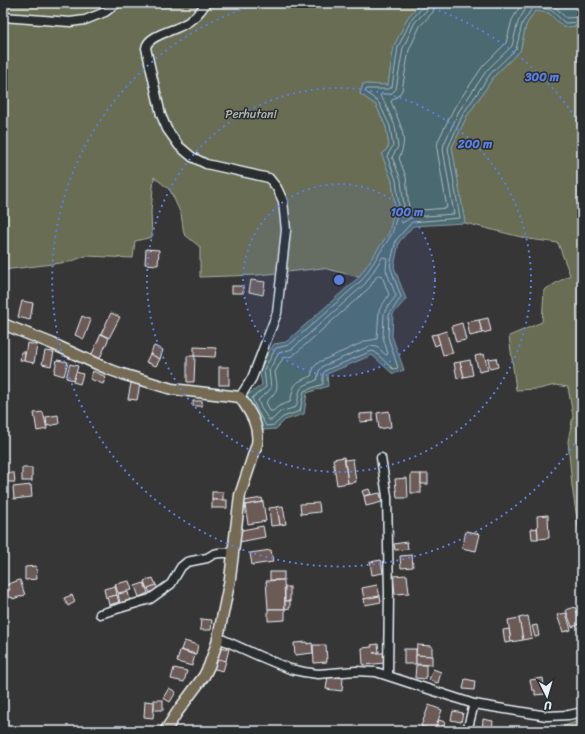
<svg xmlns="http://www.w3.org/2000/svg" width="585" height="734" viewBox="0 0 585 734" font-family="Sriracha,sans-serif">
<rect width="100%" height="100%" fill="#373636"/>
<filter id="ink" filterUnits="userSpaceOnUse"><feTurbulence type="fractalNoise" baseFrequency=".025" numOctaves="2"/><feDisplacementMap in="SourceGraphic" scale="8" xChannelSelector="R" yChannelSelector="G"/><feConvolveMatrix kernelMatrix="1 2 1 2 8 2 1 2 1" color-interpolation-filters="sRGB"/></filter>
<g filter="url(#ink)">
<g fill="#676d53" stroke="#a8afa6">
<polygon points="3,3 421,3 408,17 394,46 388,85 363,84 360,94 376,105 386,127 389,146 382,155 392,181 395,207 389,233 359,277 323,268 259,275 200,277 200,247 184,234 181,214 170,190 154,177 151,212 152,237 135,241 133,258 86,256 69,262 3,270"/>
<polygon points="535,10 549,13 563,27 582,26 582,552 572,486 568,441 573,416 568,387 555,385 539,389 516,390 509,336 542,322 544,290 570,275 558,243 529,239 465,223 452,147 467,116 495,75 520,51 526,25"/>
<polygon points="582,720 582,731 564,731 564,726"/>
</g>
<polygon fill="#4c6970" stroke="#8a9fa6" points="421,3 581,3 582,26 563,27 549,13 535,11 526,25 520,51 495,75 467,116 452,147 465,223 413,226 399,242 394,267 406,299 393,314 392,336 404,370 393,374 372,355 327,374 328,386 307,393 304,414 285,420 276,429 263,430 246,396 262,385 259,368 274,344 286,342 359,277 389,233 395,207 392,181 382,155 389,146 386,127 376,105 360,94 363,84 388,85 394,46 408,17"/>
<g fill="none" stroke-linecap="round" stroke-linejoin="round">
<g stroke="#aabbc2" stroke-width="1">
<polyline points="424,3 423,7 411,20 398,47 392,87 388,89 367,89 365,91 379,103 390,126 393,146 387,156 396,180 399,207 392,234 362,280 289,345 276,348 264,369 266,387 252,398 257,410 266,426 274,425 283,417 300,411 304,391 323,384 323,374 326,370 372,351 375,352 393,369 398,368 388,337 389,315 401,297 390,266 396,240 412,222 460,218 448,148 463,114 491,73 516,49 522,24 532,8 536,7 551,10 565,23 582,22"/>
<polyline points="429,3 427,10 415,22 403,48 396,89 391,94 381,94 380,96 384,101 395,126 398,147 392,157 401,180 404,207 401,221 402,223 412,217 454,214 443,149 444,144 459,111 487,70 512,46 518,22 527,6 530,3"/>
<path d="M435 3 433 12 420 26 409 50 402 90 399 95 391 101C398 122 410 136 399 158L406 177 409 209 411 211 447 208 437 149 438 141 454 108 483 66 506 43 512 20 522 3"/>
<polyline points="544,3 554,6 566,18 582,17"/>
<path d="M383 257 387 258 386 270 396 296 386 309 384 314 383 337 388 354 386 355 377 347 370 346 323 366 319 371 317 380C295 389 302 386 296 407L280 412 272 420H269L261 408 258 400 268 392 271 388 269 370 279 353 292 349 365 284Z"/>
<path d="M378 275 382 276 389 295 379 310 377 339 366 341 319 362 314 367 311 376C292 384 295 383 290 402L279 406 273 411H270L266 402C279 389 278 390 275 372L283 358 292 356 296 353 369 288Z"/>
</g>
</g>
<g fill="#6c5a57" stroke="#e8f1f8">
<polygon points="146,249 159,250 158,265 145,264"/>
<polygon points="251,280 265,282 263,295 249,292"/>
<rect x="232" y="286" width="11" height="7"/>
<polygon points="22,301 33,303 30,320 18,317"/>
<polygon points="111,313 120,317 109,338 101,334"/>
<polygon points="82,316 91,320 84,339 75,335"/>
<polygon points="488,318 491,331 482,333 479,320"/>
<polygon points="479,320 482,333 470,336 467,322"/>
<polygon points="462,323 466,340 456,342 452,326"/>
<polygon points="446,331 453,353 443,355 437,334"/>
<polygon points="101,334 109,338 99,360 91,356"/>
<polygon points="437,334 440,344 435,346 431,335"/>
<polygon points="27,343 37,345 34,363 24,361"/>
<polygon points="154,346 163,350 160,359 150,354"/>
<polygon points="194,347 216,348 215,357 194,356"/>
<polygon points="45,351 54,352 51,366 42,364"/>
<polygon points="21,352 25,352 24,361 20,360"/>
<polygon points="150,354 160,359 156,366 146,362"/>
<polygon points="484,354 488,370 479,372 475,356"/>
<polygon points="187,356 195,356 194,382 187,382"/>
<polygon points="496,358 498,367 490,369 488,359"/>
<polygon points="57,360 68,362 64,376 54,373"/>
<polygon points="470,360 473,375 464,377 460,362"/>
<polygon points="460,362 464,377 457,378 454,363"/>
<polygon points="70,364 78,366 74,380 66,378"/>
<rect x="219" y="367" width="10" height="18"/>
<polygon points="93,371 106,377 103,384 90,379"/>
<polygon points="76,372 83,374 80,384 73,382"/>
<polygon points="131,383 140,384 137,400 128,399"/>
<rect x="193" y="401" width="9" height="5"/>
<polygon points="389,411 391,427 379,429 377,413"/>
<polygon points="43,412 47,429 37,431 34,413"/>
<polygon points="373,413 373,421 360,422 360,414"/>
<polygon points="58,415 59,424 47,426 46,417"/>
<polygon points="344,457 348,483 337,485 333,459"/>
<polygon points="353,459 356,482 348,483 345,460"/>
<rect x="22" y="468" width="10" height="13"/>
<polygon points="4,473 14,473 15,482 4,482"/>
<rect x="411" y="474" width="10" height="19"/>
<rect x="421" y="474" width="7" height="10"/>
<polygon points="407,478 408,498 397,498 395,479"/>
<polygon points="31,485 32,497 14,499 13,487"/>
<polygon points="369,489 371,494 364,496 362,491"/>
<rect x="212" y="492" width="11" height="8"/>
<polygon points="380,493 382,502 366,506 364,496"/>
<polygon points="262,498 263,502 245,505 244,501"/>
<rect x="212" y="500" width="15" height="8"/>
<polygon points="263,502 266,521 248,524 245,505"/>
<polygon points="319,503 320,512 301,514 300,504"/>
<polygon points="283,506 286,524 280,525 277,507"/>
<polygon points="277,507 280,525 271,526 269,508"/>
<polygon points="548,515 549,538 538,539 537,516"/>
<polygon points="263,526 265,537 239,542 237,531"/>
<polygon points="537,528 538,539 532,539 531,529"/>
<polygon points="466,531 480,534 476,551 462,548"/>
<polygon points="407,542 408,549 395,550 394,544"/>
<polygon points="271,550 273,562 252,565 250,553"/>
<polygon points="412,555 413,567 401,568 400,556"/>
<polygon points="381,560 383,573 372,575 370,562"/>
<polygon points="36,566 37,579 25,580 25,567"/>
<rect x="270" y="572" width="14" height="8"/>
<polygon points="407,575 409,593 395,594 393,576"/>
<polygon points="153,578 156,585 147,589 144,581"/>
<polygon points="20,580 25,595 13,599 12,597 4,599 3,592 10,590 8,584"/>
<polygon points="284,580 285,609 268,609 266,581"/>
<polygon points="129,581 132,590 118,593 115,584"/>
<polygon points="144,583 148,593 139,597 135,586"/>
<polygon points="156,585 159,591 150,594 148,588"/>
<polygon points="377,585 380,596 364,599 362,588"/>
<polygon points="115,586 117,595 106,598 104,589"/>
<rect x="285" y="587" width="5" height="14"/>
<polygon points="128,592 130,600 120,603 118,594"/>
<polygon points="72,595 75,602 68,606 64,598"/>
<polygon points="117,595 119,603 109,605 107,597"/>
<polygon points="380,596 381,602 365,605 364,599"/>
<polygon points="285,601 290,601 290,608 285,609"/>
<polygon points="119,602 120,607 111,609 109,605"/>
<polygon points="575,607 579,618 582,617 582,623 572,627 566,610"/>
<polygon points="268,609 285,609 285,620 268,621"/>
<polygon points="566,613 571,630 563,632 557,615"/>
<polygon points="528,616 532,638 523,640 519,618"/>
<polygon points="519,618 523,640 511,642 508,620"/>
<polygon points="201,619 212,620 211,630 200,630"/>
<polygon points="537,625 539,636 535,637 532,626"/>
<polygon points="509,629 511,642 505,643 503,630"/>
<polygon points="184,641 198,645 196,654 181,650"/>
<polygon points="307,642 307,644 312,643 313,653 295,655 294,643"/>
<polygon points="378,644 379,652 373,653 384,653 385,663 363,665 362,648 372,647 371,645"/>
<polygon points="313,645 326,645 327,662 314,663"/>
<polygon points="417,645 432,646 432,656 416,655"/>
<polygon points="220,647 229,649 226,661 217,659"/>
<rect x="404" y="649" width="12" height="15"/>
<polygon points="180,650 195,655 192,666 177,662"/>
<polygon points="416,655 432,656 432,665 416,664"/>
<polygon points="214,658 226,661 223,671 211,668"/>
<polygon points="416,665 426,665 426,679 415,678"/>
<polygon points="174,668 187,671 184,682 171,679"/>
<polygon points="433,669 441,672 438,683 429,680"/>
<polygon points="328,676 343,678 342,691 326,689"/>
<polygon points="543,678 545,694 535,695 535,690 532,690 530,680"/>
<polygon points="465,679 475,681 474,690 463,689"/>
<polygon points="169,688 176,692 170,702 163,698"/>
<rect x="154" y="700" width="9" height="10"/>
<polygon points="145,701 154,702 153,718 144,717"/>
<polygon points="429,705 442,710 434,731 421,726"/>
<polygon points="453,711 463,713 461,722 451,720"/>
<polygon points="483,719 493,721 492,731 482,731"/>
<polygon points="439,720 445,722 442,731 435,731"/>
<polygon points="474,729 482,730 482,731 473,731"/>
</g>
<g fill="none" stroke-linecap="round" stroke-linejoin="round">
<g stroke="#e8f1f8" stroke-width="11">
<g id="minor">
<path d="M206 3C200 13 192 21 181 26 172 31 147 36 146 48L161 115 167 129 179 146 192 157 206 164 269 178 277 188 283 201 286 230 277 313 252 378 240 397"/>
<polyline points="3,17 70,22 85,20 105,12 117,3"/>
<polyline points="381,458 387,496 389,592 388,675"/>
<polyline points="100,614 150,599 171,584 181,567 187,562 207,558 214,554 219,553 233,553"/>
<polyline points="219,638 259,656 290,669 304,672 318,674 356,671 376,672 474,704 547,716 569,715 582,712"/>
<polyline points="467,731 474,704"/>
</g>
</g>
<g stroke="#e8f1f8" stroke-width="13">
<path id="major" d="M3 324 53 344 108 369 122 374 172 389 240 397C250 412 260 426 257 444L240 495 230 579 217 643 209 666 204 676 178 711 165 731"/>
</g>
<use href="#minor" stroke="#2a2d2e" stroke-width="8"/>
<use href="#major" stroke="#746b52" stroke-width="10"/>
</g>
</g>
<circle cx="339" cy="280" r="96" fill="#5a7fe2" fill-opacity=".12"/>
<g fill="none" stroke="#5a7fe2" stroke-width="2" stroke-dasharray="2 4">
<circle cx="339" cy="280" r="96"/>
<circle cx="339" cy="280" r="192"/>
<path d="M581 434A287 287 0 1 1 262 3M416 3A287 287 0 0 1 581 126"/>
</g>
<g text-anchor="middle" dominant-baseline="central" stroke-width="3" stroke-linejoin="round" paint-order="stroke">
<g font-size="12" fill="#aeb6ae" stroke="#2a2d2e">
<text x="251" y="114">Perhutani</text>
</g>
</g>
<circle cx="339" cy="280" r="6" fill="#5a7fe2" stroke="#2a2d2e" stroke-width="2"/>
<g font-size="12" text-anchor="middle" font-weight="bold" fill="#5a7fe2" stroke="#2a2d2e" stroke-width="3" stroke-linejoin="round" paint-order="stroke">
<text x="542" y="81">300 m</text>
<text x="475" y="148">200 m</text>
<text x="407" y="216">100 m</text>
</g>
<rect width="585" height="734" fill="none" stroke="#2a2d2e" stroke-width="16"/>
<rect x="8" y="8" width="569" height="718" fill="none" stroke="#e8f1f8" stroke-width="1.5" filter="url(#ink)"/>
<g transform="translate(547 696) rotate(175)" stroke="#2a2d2e" stroke-width="3" paint-order="stroke">
<path d="M0-3L7 15L0 10L-7 15Z" fill="#e8f1f8"/>
<text y="-6" font-size="11" font-weight="bold" text-anchor="middle" fill="#e8f1f8">U</text>
</g>
</svg>
